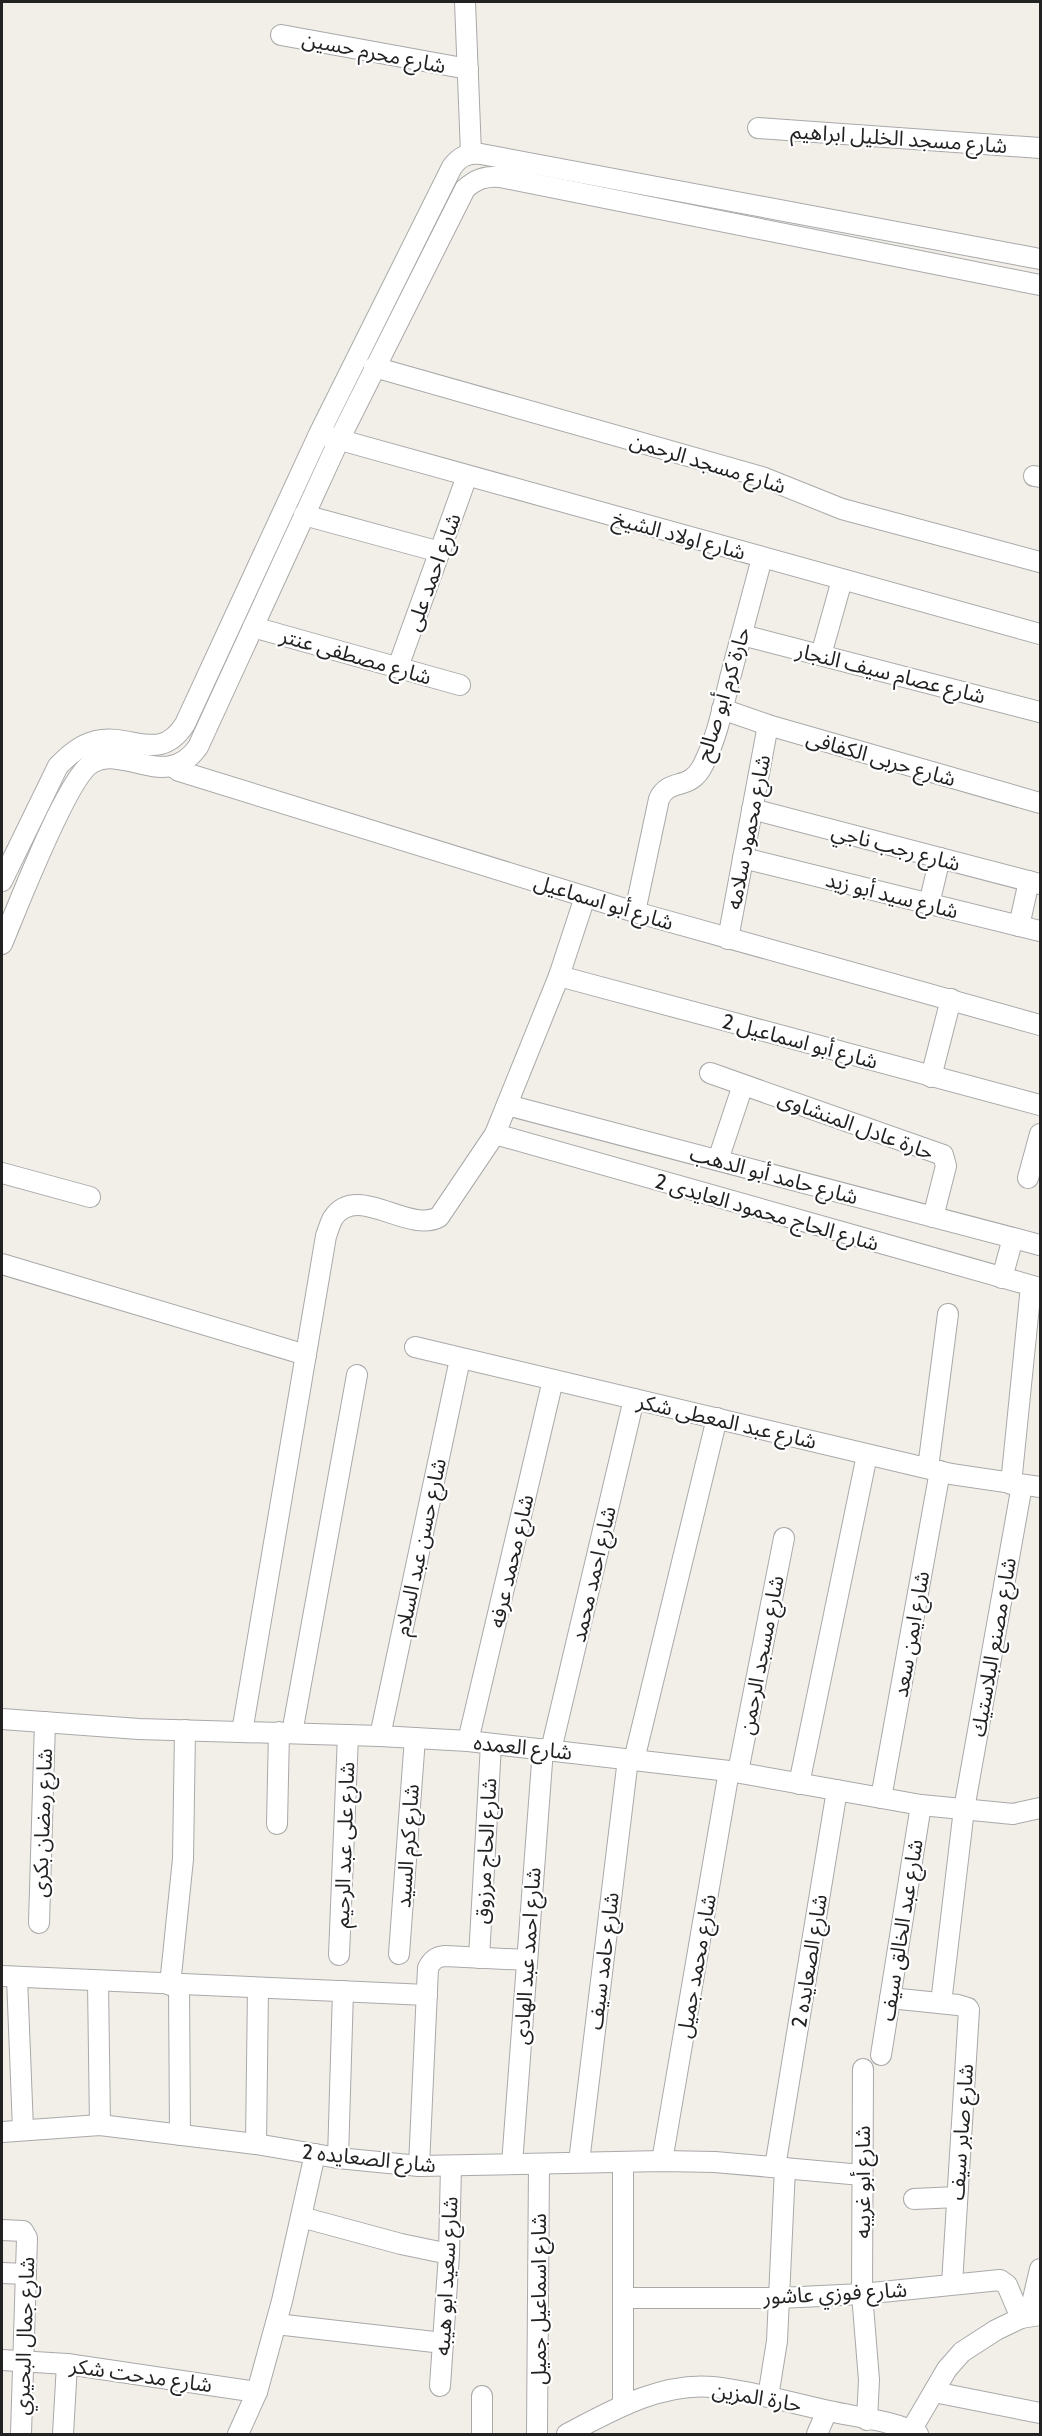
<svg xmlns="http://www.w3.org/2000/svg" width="1042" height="2436" viewBox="0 0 1042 2436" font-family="Cabin,'Noto Sans Arabic',sans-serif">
<rect width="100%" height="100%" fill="#f2efe9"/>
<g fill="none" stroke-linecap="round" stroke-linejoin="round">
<g stroke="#a9a9a9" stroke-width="22">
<g id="minor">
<polyline points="465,2 471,153"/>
<polyline points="281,35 468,69"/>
<polyline points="758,128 1040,148"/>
<polyline points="374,367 762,477 842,509 1040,562"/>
<polyline points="326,436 1040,634"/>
<polyline points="1034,476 1040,477"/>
<polyline points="304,515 440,552"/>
<polyline points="253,627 460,685"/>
<polyline points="742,635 1040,712"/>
<polyline points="821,655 842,580"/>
<polyline points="398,667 467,476"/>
<polyline points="722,709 768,725 1040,803"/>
<polyline points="172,766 179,771 635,912 1040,1025"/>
<polyline points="752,809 1040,884"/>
<polyline points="743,858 1040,931"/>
<path d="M2 881 58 766C69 755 80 745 96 741 131 733 160 764 185 724L319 434 452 167C460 156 468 153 481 154L1040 259"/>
<polyline points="929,904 940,858"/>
<path d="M635 912 659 799C669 777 690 792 703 765 717 738 723 707 730 678 741 638 751 598 762 558"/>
<polyline points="1019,926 1029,881"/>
<polyline points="728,939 768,725"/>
<path d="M2 944C16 911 67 777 92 763 125 744 166 792 198 747L339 440 465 189C476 179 485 176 500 177L1040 285"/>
<polyline points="559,976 1040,1105"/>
<polyline points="710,1073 943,1155 946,1166 933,1217"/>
<polyline points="931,1077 951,999"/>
<polyline points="507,1105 1040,1245"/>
<polyline points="495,1134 1040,1288"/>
<polyline points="718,1160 743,1085"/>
<polyline points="2,1173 90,1197"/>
<polyline points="1028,1178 1040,1134"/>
<polyline points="2,1264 306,1355"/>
<polyline points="1002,1278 1013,1238"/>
<polyline points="415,1347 951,1474 1040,1487"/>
<polyline points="928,1468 948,1314"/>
<polyline points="1011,1484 1031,1286"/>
<polyline points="2,1719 139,1729 380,1736 468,1741 729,1771 921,1805 1013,1814 1040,1808"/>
<path d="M242 1732 326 1236C328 1231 330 1223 333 1218 357 1182 408 1234 439 1217L495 1134 559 976 585 897"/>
<polyline points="292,1733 357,1375"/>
<polyline points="380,1736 460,1359"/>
<polyline points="468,1741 553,1380"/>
<polyline points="551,1750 634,1399"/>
<polyline points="634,1760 717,1418"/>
<polyline points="738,1772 784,1538"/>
<polyline points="799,1784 867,1455"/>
<polyline points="881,1798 940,1471"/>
<polyline points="277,1824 279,1732"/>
<polyline points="39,1923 45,1722"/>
<polyline points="399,1954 415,1738"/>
<polyline points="339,1955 348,1735"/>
<polyline points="479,1958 491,1744"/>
<polyline points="2,1976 427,1995"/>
<polyline points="17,1978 23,2129"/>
<polyline points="98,1982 100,2125"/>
<polyline points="170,1985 183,1859 185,1730"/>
<polyline points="179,1985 180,2135"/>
<polyline points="890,1998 958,2005 968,2008 969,2010 952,2284"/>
<polyline points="941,2003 964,1809 1022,1485"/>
<polyline points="881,2055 921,1805"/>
<polyline points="863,2069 862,2294 869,2380 867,2420"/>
<polyline points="2,2132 100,2125 256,2144 338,2158 419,2166 662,2161 715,2162 862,2175"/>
<polyline points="256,2144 258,1988"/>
<polyline points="338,2158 343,1991"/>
<polyline points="662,2161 729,1771"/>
<polyline points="579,2162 628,1759"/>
<polyline points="512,2164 543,1749"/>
<path d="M419 2166 428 1968C432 1960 436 1957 445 1956L527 1960"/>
<polyline points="775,2167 837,1790"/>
<polyline points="914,2199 957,2197"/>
<polyline points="301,2217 401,2244 449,2254"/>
<polyline points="2,2230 23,2231 27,2238 21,2434"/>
<polyline points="2,2273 26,2274"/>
<polyline points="624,2298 780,2298 862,2294 1000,2280 1007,2285 1021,2318"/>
<polyline points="1029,2316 1040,2269"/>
<polyline points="276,2324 443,2343"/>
<polyline points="2,2360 67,2364 257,2392"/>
<polyline points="440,2386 449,2254 451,2166"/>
<polyline points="934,2392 1040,2413"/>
<polyline points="482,2396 482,2434"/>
<polyline points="768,2397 777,2341 785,2168"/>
<polyline points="623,2405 623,2162"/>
<polyline points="63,2434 67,2364"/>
<polyline points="238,2434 257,2392 282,2301 315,2154"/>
<polyline points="537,2434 539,2164"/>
<path d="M567 2434C611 2411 661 2382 713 2387 752 2391 791 2403 829 2411 856 2417 895 2421 918 2434"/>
<polyline points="817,2434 827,2411"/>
<polyline points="909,2434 947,2369 962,2352 996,2330 1021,2318 1040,2315"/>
</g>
</g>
<use href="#minor" stroke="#fff" stroke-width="20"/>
</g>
<g text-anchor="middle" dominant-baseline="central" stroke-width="4.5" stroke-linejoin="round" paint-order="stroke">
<g font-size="21" fill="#222" stroke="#fff">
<text transform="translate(374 52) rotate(11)">شارع محرم حسين</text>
<text transform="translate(899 138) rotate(4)">شارع مسجد الخليل ابراهيم</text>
<text transform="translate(708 463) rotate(17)">شارع مسجد الرحمن</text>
<text transform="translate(679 535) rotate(15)">شارع اولاد الشيخ</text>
<text transform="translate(433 572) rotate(-70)">شارع احمد على</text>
<text transform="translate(356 656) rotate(16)">شارع مصطفى عنتر</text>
<text transform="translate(891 673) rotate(14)">شارع عصام سيف النجار</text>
<text transform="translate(723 694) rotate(-73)">حارة كرم أبو صالح</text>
<text transform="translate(881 758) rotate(16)">شارع حربى الكفافى</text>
<text transform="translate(748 832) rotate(-79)">شارع محمود سلامه</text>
<text transform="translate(896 847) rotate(15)">شارع رجب ناجي</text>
<text transform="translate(892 895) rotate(14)">شارع سيد أبو زيد</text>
<text transform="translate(604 902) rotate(17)">شارع أبو اسماعيل</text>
<text transform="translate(800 1041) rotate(15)">شارع أبو اسماعيل 2</text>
<text transform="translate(856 1125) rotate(20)">حارة عادل المنشاوى</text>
<text transform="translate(774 1175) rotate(15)">شارع حامد أبو الدهب</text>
<text transform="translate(767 1212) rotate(16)">شارع الحاج محمود العايدى 2</text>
<text transform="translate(727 1421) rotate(13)">شارع عبد المعطى شكر</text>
<text transform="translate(420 1547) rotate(-78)">شارع حسن عبد السلام</text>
<text transform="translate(511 1561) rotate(-77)">شارع محمد عرفه</text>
<text transform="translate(593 1574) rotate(-77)">شارع احمد محمد</text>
<text transform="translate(911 1634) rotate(-80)">شارع ايمن سعد</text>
<text transform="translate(993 1647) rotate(-80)">شارع مصنع البلاستيك</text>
<text transform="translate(761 1655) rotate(-79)">شارع مسجد الرحمن</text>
<text transform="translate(523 1747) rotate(6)">شارع العمده</text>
<text transform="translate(42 1823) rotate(-88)">شارع رمضان بكرى</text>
<text transform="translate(344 1845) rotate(-88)">شارع على عبد الرحيم</text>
<text transform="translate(407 1846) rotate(-86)">شارع كرم السيد</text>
<text transform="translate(485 1851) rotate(-87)">شارع الحاج مرزوق</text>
<text transform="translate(901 1930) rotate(-81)">شارع عبد الخالق سيف</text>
<text transform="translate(527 1956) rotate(-86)">شارع احمد عبد الهادى</text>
<text transform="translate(603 1961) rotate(-83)">شارع حامد سيف</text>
<text transform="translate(809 1961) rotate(-81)">شارع الصعايده 2</text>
<text transform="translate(696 1966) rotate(-80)">شارع محمد جميل</text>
<text transform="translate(961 2132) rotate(-86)">شارع صابر سيف</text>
<text transform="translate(369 2158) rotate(6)">شارع الصعايده 2</text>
<text transform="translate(862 2182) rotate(-90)">شارع أبو غريبه</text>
<text transform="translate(446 2276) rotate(-87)">شارع سعيد ابو هيبه</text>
<text transform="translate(835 2293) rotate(-3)">شارع فوزي عاشور</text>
<text transform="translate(538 2299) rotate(-90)">شارع اسماعيل جميل</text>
<text transform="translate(24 2336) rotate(-88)">شارع جمال البحيري</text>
<text transform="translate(141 2375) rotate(8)">شارع مدحت شكر</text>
<text transform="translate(757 2397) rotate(10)">حارة المزين</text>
</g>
</g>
<rect width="1042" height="2436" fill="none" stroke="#222222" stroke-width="6"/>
</svg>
